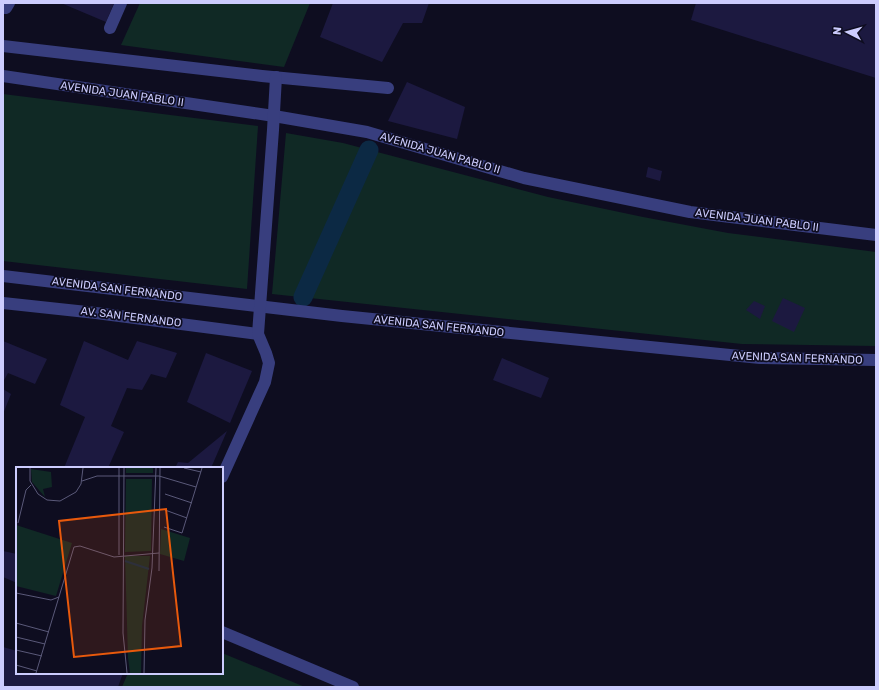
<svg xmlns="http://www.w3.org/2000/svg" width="879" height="690" viewBox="0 0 879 690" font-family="Rubik,sans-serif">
<rect width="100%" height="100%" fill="#0e0d20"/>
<g fill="#102925">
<polygon points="140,3 310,3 284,67 121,45"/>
<polygon points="3,94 258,126 247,289 3,261"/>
<polygon points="286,133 343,143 548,197 643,217 728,233 876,252 876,346 742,344 272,294"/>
<polygon points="222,653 305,687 122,687 128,673 222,673"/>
</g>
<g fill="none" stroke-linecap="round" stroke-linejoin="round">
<polyline stroke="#0c2944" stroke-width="19" points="303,297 369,150 361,168"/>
</g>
<g fill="#1c1940">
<polygon points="61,3 114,3 106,22"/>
<polygon points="333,3 429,3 422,23 403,23 382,62 320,37"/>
<polygon points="696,3 876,3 876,78 691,20"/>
<polygon points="407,82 465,107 457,139 388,121"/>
<polygon points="648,167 662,171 660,181 646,177"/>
<polygon points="783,298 805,308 794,332 772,321"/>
<polygon points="754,301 765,306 760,319 746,310"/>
<polygon points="3,341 47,359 35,384 8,373 3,382"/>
<polygon points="84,341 128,360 137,341 177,353 166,378 151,374 142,390 127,388 111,426 124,432 108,468 64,468 85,417 60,405"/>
<polygon points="206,353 252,371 230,423 187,402"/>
<polygon points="502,358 549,378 541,398 493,380"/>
<polygon points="3,389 11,394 3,414"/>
<polygon points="227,431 211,468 175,468 178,462 188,463"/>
<polygon points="3,551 17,554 17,583 3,577"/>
<polygon points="3,647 17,651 17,673 123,673 118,687 3,687"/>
</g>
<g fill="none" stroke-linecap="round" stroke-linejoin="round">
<g stroke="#383e7e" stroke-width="12">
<polyline points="6,8 9,3"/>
<polyline points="110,28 121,3"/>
<polyline points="3,46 262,76 388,88"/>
<polyline points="3,76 274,116 367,132 524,178 690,212 876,235"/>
<polyline points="3,276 342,316 760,358 876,360"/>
<polyline points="3,303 96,313 258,334"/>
<polyline points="222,477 265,382 269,363 266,353 258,334 273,130 276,77"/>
<polyline points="222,632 353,687"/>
</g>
</g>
<g text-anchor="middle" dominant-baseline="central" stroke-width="3.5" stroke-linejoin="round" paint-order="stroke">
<g font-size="11" fill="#ccccfe" stroke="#0e0d20">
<text transform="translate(122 94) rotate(8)">AVENIDA JUAN PABLO II</text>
<text transform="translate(440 153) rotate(16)">AVENIDA JUAN PABLO II</text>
<text transform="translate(757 220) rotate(7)">AVENIDA JUAN PABLO II</text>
<text transform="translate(117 289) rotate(7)">AVENIDA SAN FERNANDO</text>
<text transform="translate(131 317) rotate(7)">AV. SAN FERNANDO</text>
<text transform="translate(439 326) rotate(6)">AVENIDA SAN FERNANDO</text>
<text transform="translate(797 358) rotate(2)">AVENIDA SAN FERNANDO</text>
</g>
</g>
<g transform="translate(16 467)">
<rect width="207" height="207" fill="#0e0d20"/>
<path d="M110 1H137V6H110ZM15 2 35 5 36 20 27 22 29 30 16 15ZM110 12H136L135 84 109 85ZM0 58 56 76 40 129 0 119ZM145 62 174 71 168 94 144 87ZM109 89H134L126 159 125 206H114L112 191Z" fill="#102925"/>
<path fill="none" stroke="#0c2944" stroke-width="2" d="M109 94 133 102 130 101"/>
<path fill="none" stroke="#5a5979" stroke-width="1" d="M14 1V14L22 27 31 33 44 34 60 25 65 17 67 1M108 1 107 166 111 206M168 1 185 5M66 14 81 9H143L180 20M149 27 176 36M149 43 171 51M2 56 10 23 15 18M148 60 166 66 186 1M103 88V1M143 104 144 1M0 126 35 133 43 130M0 156 33 165M0 170 29 177M0 183 26 189M0 198 21 204M20 206 58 80 64 79 98 90 143 86M128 206 129 153 136 101 140 1"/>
<path fill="#e8590c" fill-opacity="0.15" stroke="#e8590c" stroke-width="2" d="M150 42 165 179 58 190 43 54Z"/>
<rect width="207" height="207" fill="none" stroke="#ccccfe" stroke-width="2"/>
</g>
<rect width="879" height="690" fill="none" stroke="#ccccfe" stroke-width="8"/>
<g transform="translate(847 32) rotate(276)" stroke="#0e0d20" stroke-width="3" paint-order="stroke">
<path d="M0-3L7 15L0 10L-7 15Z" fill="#ccccfe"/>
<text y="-6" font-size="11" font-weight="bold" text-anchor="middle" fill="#ccccfe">N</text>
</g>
</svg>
